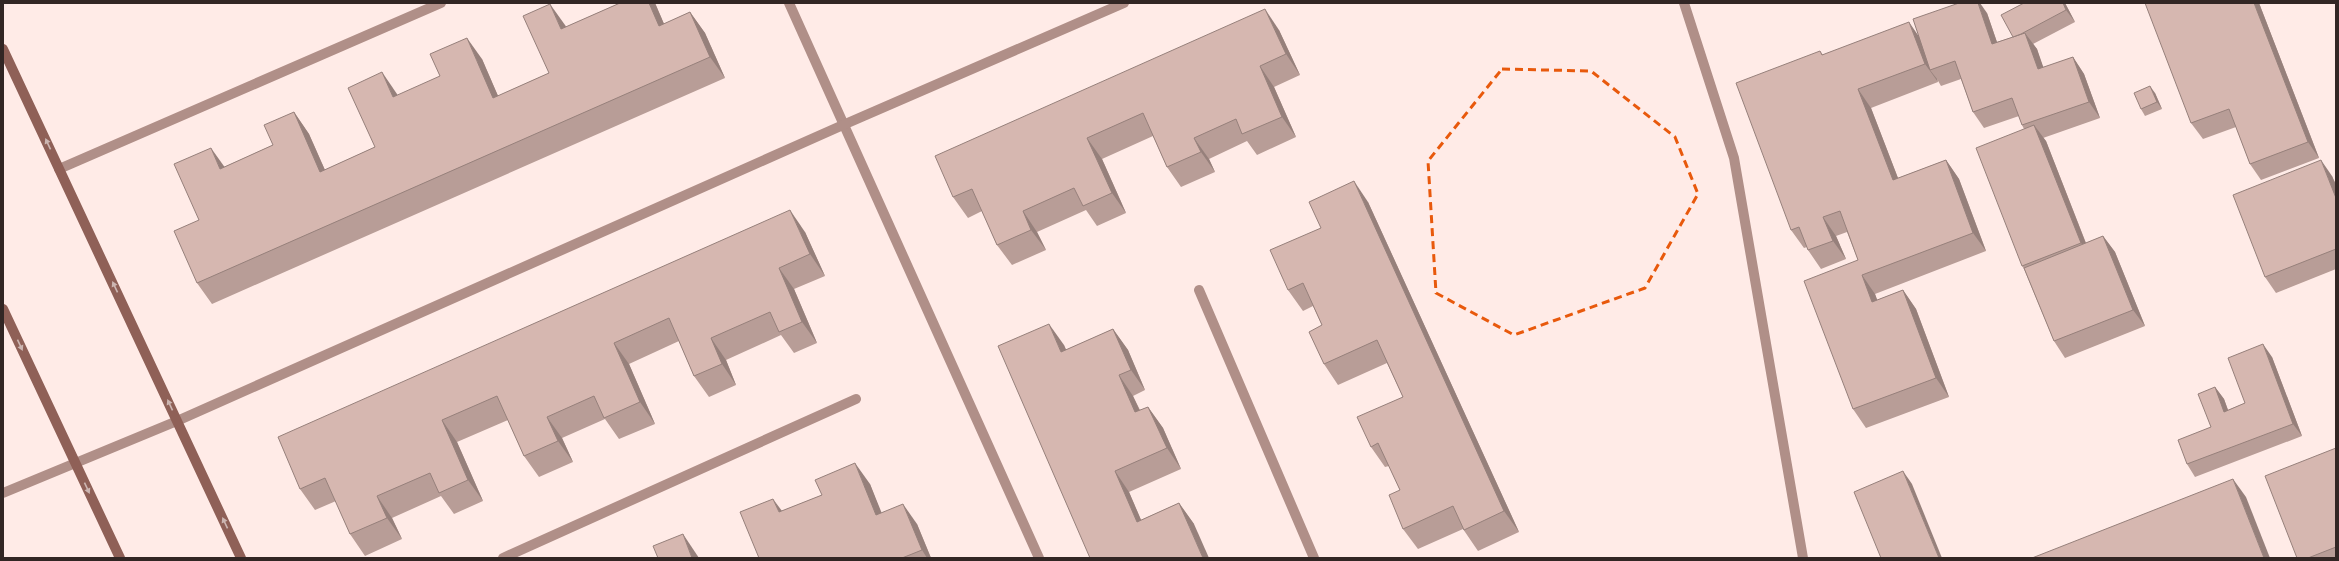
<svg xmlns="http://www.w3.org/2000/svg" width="2339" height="561" viewBox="0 0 2339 561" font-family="'Varela Round',sans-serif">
<rect width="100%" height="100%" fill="#ffebe7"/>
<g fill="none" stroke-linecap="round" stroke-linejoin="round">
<g stroke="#b08f88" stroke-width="10">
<polyline points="59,169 441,3"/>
<polyline points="1199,290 1314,558"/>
<polyline points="503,558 856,399"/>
</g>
<g stroke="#b08f88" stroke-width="10">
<polyline points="789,3 1039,558"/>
<polyline points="1684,3 1734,158 1803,558"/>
<polyline points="3,493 177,421 843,125 1124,3"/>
</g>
<g stroke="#8f6057" stroke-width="10">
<polyline points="3,49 241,558"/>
<polyline points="3,309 120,558"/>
</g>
</g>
<g fill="#b89d97">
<polygon points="620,3 655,3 664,24 690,12 705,33 725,78 212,304 197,283 199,220 224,167 273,145 294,112 309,134 325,170 375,147 482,59 498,96 549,73 565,25 566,27"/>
<polygon points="2024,3 2065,3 2075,22 2033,44 2037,49 2043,68 2073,57 2084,74 2100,118 2043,138 2046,141 2086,243 2103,236 2115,252 2145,326 2065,358 2054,341 2024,269 2022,266 2024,129 2022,125 2019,116 1984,128 1973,112 1961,79 1941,86 1937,79 1938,82 1871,108 1898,178 1946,160 1959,179 1986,251 1875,294 1877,300 1903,290 1916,309 1949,397 1866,428 1853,409 1858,260 1847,232 1836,236 1846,259 1821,269 1808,250 1807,247 1804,248 1791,230 1820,51 1823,55 1918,35 1987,13 1997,42 2013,37"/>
<polygon points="2259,3 2319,158 2261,180 2250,164 2236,127 2203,139 2191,123"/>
<polygon points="1279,30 1300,75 1274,87 1296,137 1257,155 1247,141 1209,159 1215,172 1181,187 1167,167 1153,136 1102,159 1126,213 1097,226 1086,210 1037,232 1046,250 1012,265 997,245 982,211 968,218 953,197"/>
<polygon points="2155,93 2162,109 2145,116 2141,109"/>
<polygon points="2332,176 2336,185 2336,269 2276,293 2265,277"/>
<polygon points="1368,202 1519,532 1478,551 1463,529 1418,549 1403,529 1400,490 1389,466 1385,467 1371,447 1403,397 1387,363 1338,385 1324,364 1322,325 1313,306 1303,311 1288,290 1321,228"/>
<polygon points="805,232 825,276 794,289 817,343 794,353 781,335 726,360 736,385 709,397 694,376 679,341 629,364 655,424 619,439 605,419 562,438 573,462 539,477 524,456 508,420 457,442 483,501 454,514 441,496 392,518 402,539 365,556 350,534 336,501 315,510 300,489"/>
<polygon points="1113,329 1128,350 1145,390 1133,396 1140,410 1148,407 1163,428 1181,469 1129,492 1141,520 1179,503 1194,524 1090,558 1064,345 1066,350"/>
<polygon points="2272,357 2302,436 2195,477 2187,464 2211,427 2215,387 2224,399 2228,410 2245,403"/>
<polygon points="2336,448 2336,558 2297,558"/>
<polygon points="870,484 881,513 917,524 931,558 759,558 782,511 822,495"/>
</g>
<g fill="#96807b">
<polygon points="649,3 655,3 674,47 659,26"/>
<polygon points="1978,3 1980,3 1987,13 2003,60 1992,44"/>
<polygon points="2063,3 2065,3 2075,22 2066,10"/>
<polygon points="2254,3 2259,3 2319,158 2308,142"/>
<polygon points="550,4 565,25 576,50 561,29"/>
<polygon points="1265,9 1279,30 1300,75 1286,54"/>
<polygon points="690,12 705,33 725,78 710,57"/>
<polygon points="1909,22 1922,41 1930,70 1937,79 1938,82 1925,64"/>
<polygon points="2025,33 2037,49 2050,86 2038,69"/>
<polygon points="467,38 482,59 508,119 493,98"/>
<polygon points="2073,57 2084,74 2100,118 2089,102"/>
<polygon points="1260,66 1274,87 1296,137 1282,117"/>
<polygon points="382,72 397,94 408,118 393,97"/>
<polygon points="2150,86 2155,93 2162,109 2157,102"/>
<polygon points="1858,89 1871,108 1906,199 1893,180"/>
<polygon points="294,112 309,134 335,193 320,172"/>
<polygon points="2034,125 2046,141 2092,259 2081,243"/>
<polygon points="1087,138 1102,159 1126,213 1112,193"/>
<polygon points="1194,138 1209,159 1215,172 1201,152"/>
<polygon points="211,148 226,169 220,169"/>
<polygon points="1946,160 1959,179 1986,251 1973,233"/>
<polygon points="2321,160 2332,176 2336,185 2336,198"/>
<polygon points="1354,181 1368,202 1519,532 1504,511"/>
<polygon points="790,210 805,232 825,276 810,254"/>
<polygon points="1023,211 1037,232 1046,250 1031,230"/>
<polygon points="1823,217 1836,236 1846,259 1833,241"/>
<polygon points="2103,236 2115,252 2145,326 2133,310"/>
<polygon points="779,268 794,289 817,343 802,322"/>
<polygon points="1862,275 1875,294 1885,321 1872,302"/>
<polygon points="1903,290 1916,309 1949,397 1936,378"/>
<polygon points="1049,324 1064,345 1076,373 1061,352"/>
<polygon points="1113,329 1128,350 1145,390 1131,370"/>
<polygon points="711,338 726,360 736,385 722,364"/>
<polygon points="614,343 629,364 655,424 640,402"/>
<polygon points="2263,344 2272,357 2302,436 2293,424"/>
<polygon points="1119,375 1133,396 1150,433 1135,412"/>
<polygon points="2215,387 2224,399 2233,424 2224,412"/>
<polygon points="1148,407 1163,428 1181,469 1167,448"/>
<polygon points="547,417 562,438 573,462 558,441"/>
<polygon points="442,420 457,442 483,501 468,480"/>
<polygon points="855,463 870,484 891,536 876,515"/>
<polygon points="1115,471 1129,492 1151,543 1137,522"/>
<polygon points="1903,471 1912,484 1942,558 1939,558"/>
<polygon points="2233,479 2246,497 2270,558 2264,558"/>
<polygon points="377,496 392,518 402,539 387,518"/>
<polygon points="773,499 788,519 779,512"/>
<polygon points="1179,503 1194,524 1209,558 1203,558"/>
<polygon points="903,504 917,524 931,558 927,558 922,550"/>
<polygon points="683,534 699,558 692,558"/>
</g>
<g fill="#d6b7b0" stroke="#96807b">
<polygon points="620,3 649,3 659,26 690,12 710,57 197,283 174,231 199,220 174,164 211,148 220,169 273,145 264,125 294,112 320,172 375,147 348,88 382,72 393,97 440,76 430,54 467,38 493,98 549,73 523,16 550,4 561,29"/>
<polygon points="1959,3 1978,3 1992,44 2025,33 2038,69 2073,57 2089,102 2022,125 2012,98 1973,112 1955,61 1930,70 1913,19"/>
<polygon points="2024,3 2063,3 2066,10 2021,34 2013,37 2001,15"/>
<polygon points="2145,3 2254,3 2308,142 2250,164 2229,109 2191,123"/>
<polygon points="1265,9 1286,54 1260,66 1282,117 1242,134 1236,119 1194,138 1201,152 1167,167 1143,113 1087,138 1112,193 1083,206 1074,188 1023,211 1031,230 997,245 972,189 953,197 935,156"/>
<polygon points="1909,22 1925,64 1858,89 1893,180 1946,160 1973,233 1862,275 1872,302 1903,290 1936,378 1853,409 1804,281 1858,260 1840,211 1823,217 1833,241 1808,250 1799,227 1791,230 1736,83 1820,51 1822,55"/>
<polygon points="2150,86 2157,102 2141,109 2134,93"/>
<polygon points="2034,125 2081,243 2022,266 1976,148"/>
<polygon points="2321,160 2336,198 2336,249 2265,277 2233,195"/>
<polygon points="1354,181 1504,511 1464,530 1453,506 1403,529 1389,495 1400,490 1378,443 1371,447 1357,417 1403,397 1377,340 1324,364 1309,332 1322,325 1303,283 1288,290 1270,250 1321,228 1309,202"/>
<polygon points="790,210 810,254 779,268 802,322 779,332 770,312 711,338 722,364 694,376 669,318 614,343 640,402 604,418 594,396 547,417 558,441 524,456 497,396 442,420 468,480 439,493 430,473 377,496 387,518 350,534 325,478 300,489 278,437"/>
<polygon points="2103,236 2133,310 2054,341 2024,268"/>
<polygon points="1049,324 1061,352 1113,329 1131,370 1119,375 1135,412 1148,407 1167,448 1115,471 1137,522 1179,503 1203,558 1090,558 998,346"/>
<polygon points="2263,344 2293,424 2187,464 2178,440 2211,427 2198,394 2215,387 2224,412 2245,403 2228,358"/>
<polygon points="2336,448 2336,547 2308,558 2297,558 2265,476"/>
<polygon points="855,463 876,515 903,504 922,550 902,558 759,558 740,512 773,499 779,512 822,495 815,480"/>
<polygon points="1903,471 1939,558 1881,558 1854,492"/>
<polygon points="2233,479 2264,558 2032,558"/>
<polygon points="683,534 692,558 658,558 653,546"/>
</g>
<defs><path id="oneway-solid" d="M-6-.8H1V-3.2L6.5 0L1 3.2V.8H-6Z"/></defs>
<g fill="#ccb6b2">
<use href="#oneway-solid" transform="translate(48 144) rotate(-115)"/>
<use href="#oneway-solid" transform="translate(115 287) rotate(-115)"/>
<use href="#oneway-solid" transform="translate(20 345) rotate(65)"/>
<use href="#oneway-solid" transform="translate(170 405) rotate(-115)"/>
<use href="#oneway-solid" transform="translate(87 488) rotate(65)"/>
<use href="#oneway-solid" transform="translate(225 523) rotate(-115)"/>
</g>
<path fill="none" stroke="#e8590c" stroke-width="3" stroke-dasharray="8 5" stroke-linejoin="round" d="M1502 69 1591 71 1675 137 1698 194 1645 288 1514 335 1436 293 1428 161Z"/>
<rect width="2339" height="561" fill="none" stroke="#322624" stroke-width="8"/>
</svg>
